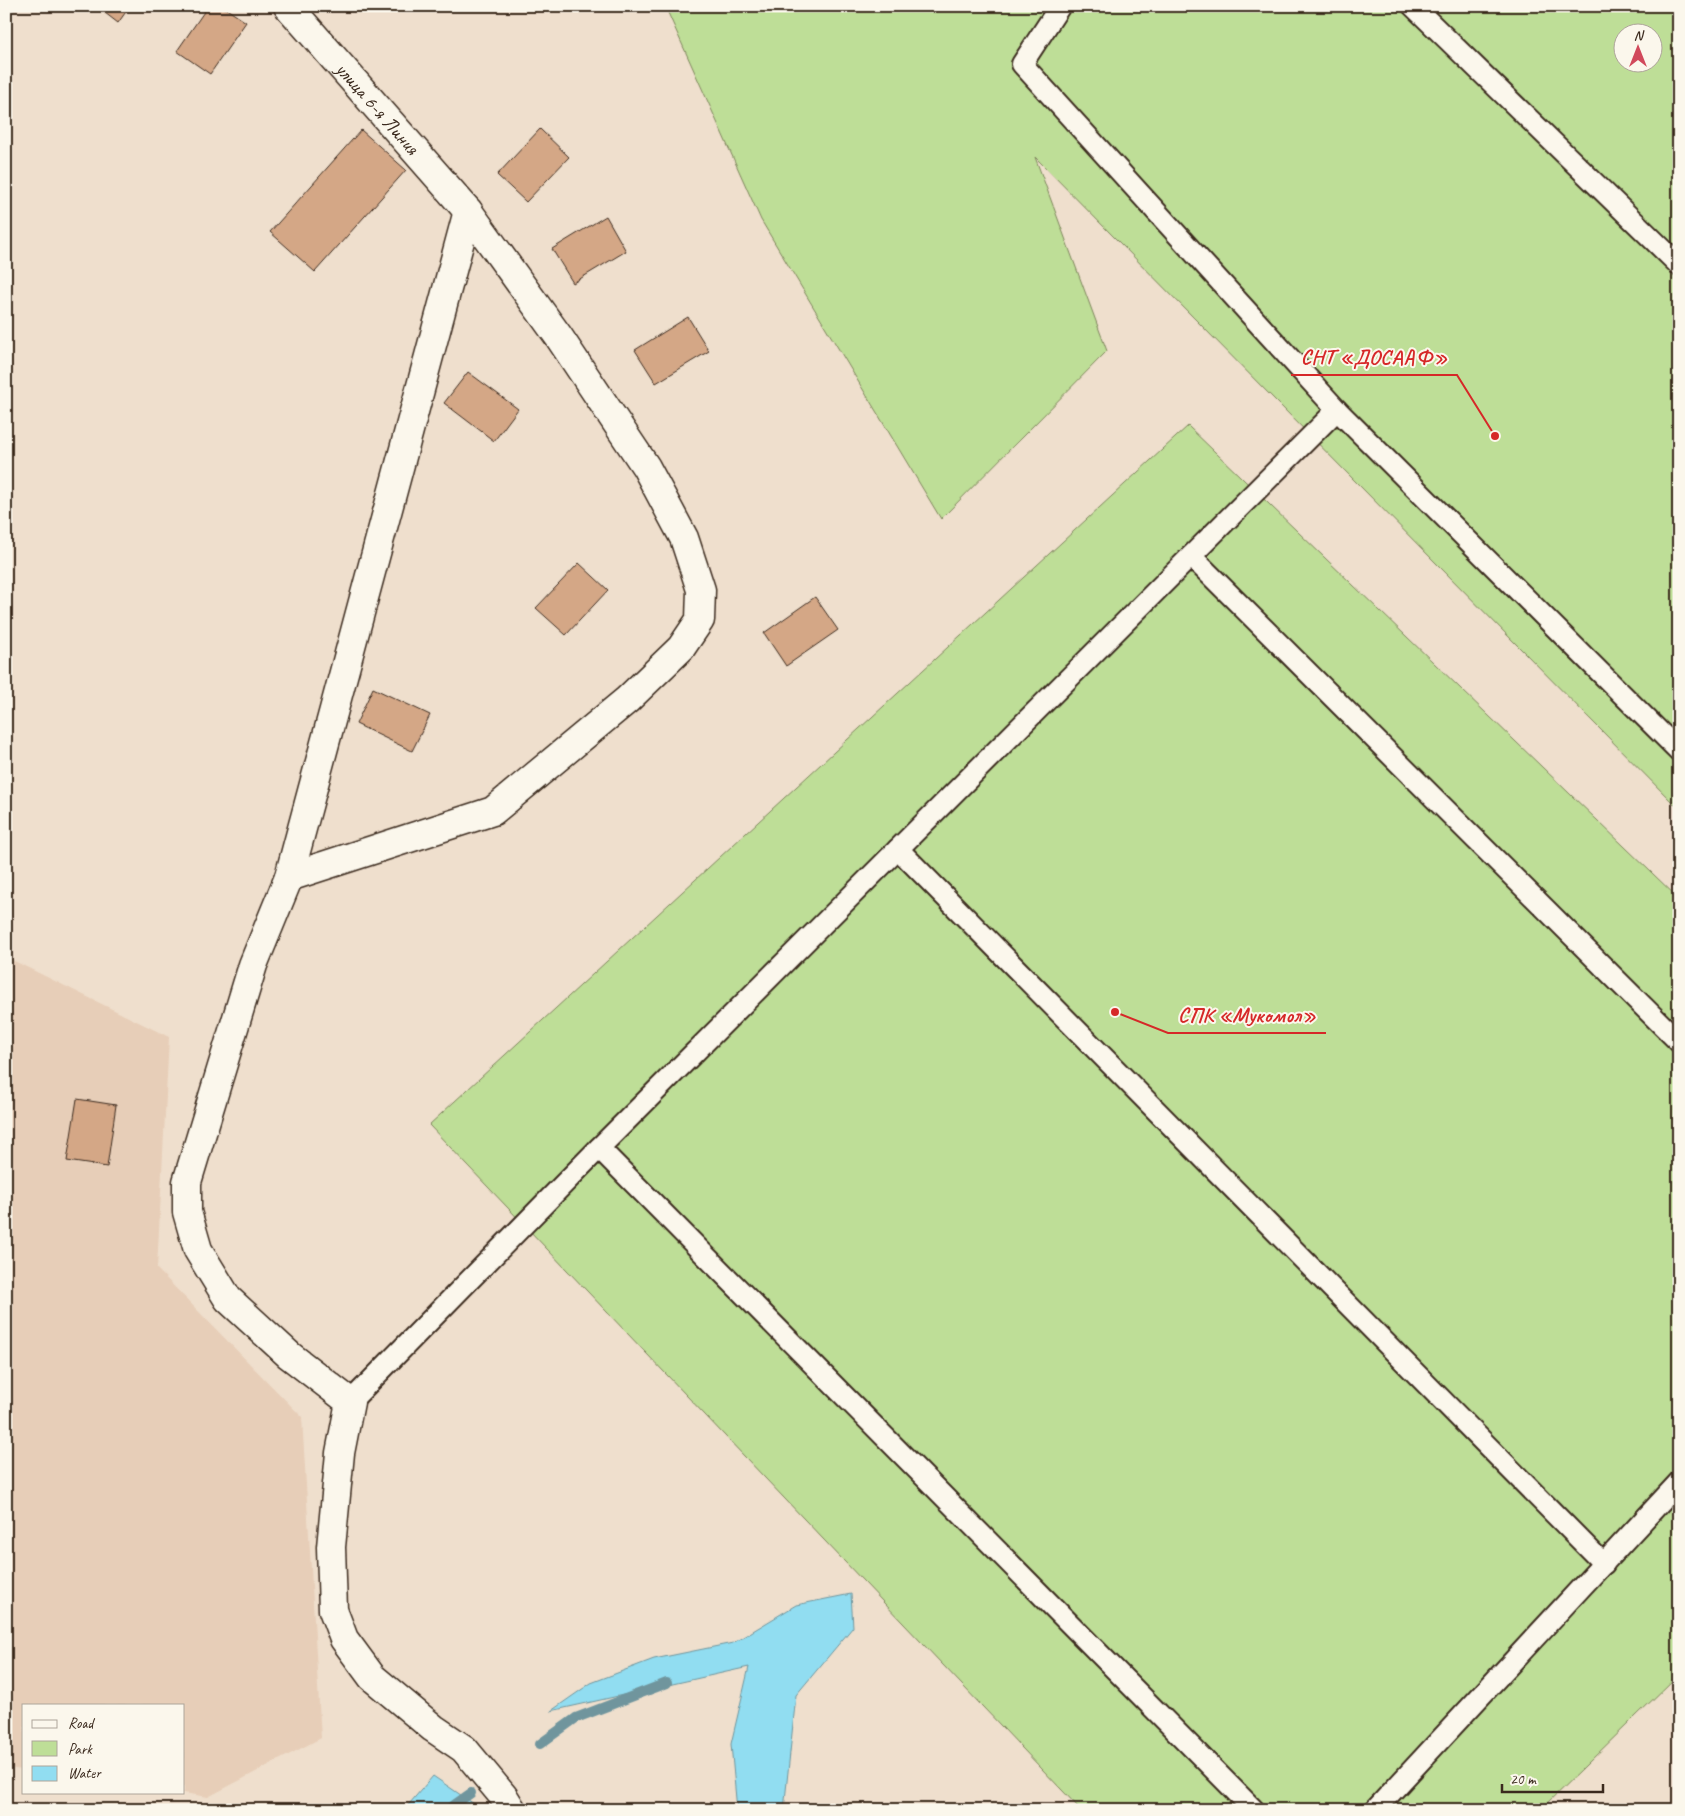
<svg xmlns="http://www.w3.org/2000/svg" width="1685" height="1816" viewBox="0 0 1685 1816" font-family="Caveat,sans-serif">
<rect width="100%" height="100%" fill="#efdfcd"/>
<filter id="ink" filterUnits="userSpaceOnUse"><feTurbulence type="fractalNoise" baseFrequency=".02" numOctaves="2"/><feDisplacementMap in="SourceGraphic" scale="10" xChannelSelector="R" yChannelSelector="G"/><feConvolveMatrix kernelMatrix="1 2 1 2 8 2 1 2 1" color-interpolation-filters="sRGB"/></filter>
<g filter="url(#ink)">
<polygon fill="#e7ceb8" points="6,957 169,1037 157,1269 302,1417 321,1738 208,1797 178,1792 184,1792 184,1705 24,1705 24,1770 6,1768"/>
<g fill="#bede97" stroke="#7c845a" fill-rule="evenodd">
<path d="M665 6H1679V809L1035 157 1107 351 941 519 761 220ZM1622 32H1652V62H1622Z"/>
<polygon points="1188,426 1679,899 1679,1674 1540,1810 1081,1810 429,1125"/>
</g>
<g fill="#91ddf1" stroke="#6f959d">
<polygon points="851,1594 853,1627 796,1695 784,1810 737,1810 731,1744 749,1667 551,1711 591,1683 654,1659 733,1643 796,1605"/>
<polygon points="433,1776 477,1806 476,1810 404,1810"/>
</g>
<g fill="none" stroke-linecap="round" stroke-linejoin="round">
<g stroke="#6f959d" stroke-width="10">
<polyline points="540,1744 576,1718 667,1683"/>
<polyline points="447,1810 471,1793"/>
</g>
</g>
<g fill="#d4a786" stroke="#3b2a1e">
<polygon points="96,6 130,6 118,23"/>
<polygon points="208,6 222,6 246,22 210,74 177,51"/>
<polygon points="540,129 569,157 526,202 497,175"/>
<polygon points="361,130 406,170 315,272 270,232"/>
<polygon points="606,216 626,251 573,283 552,249"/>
<polygon points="688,317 709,351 656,383 635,350"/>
<polygon points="468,372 518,409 494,441 444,403"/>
<polygon points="579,563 608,590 566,635 536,608"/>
<polygon points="815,597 838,630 786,666 764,633"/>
<polygon points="373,688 430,715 412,751 356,724"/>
<polygon points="77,1099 116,1105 107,1167 67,1161"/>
</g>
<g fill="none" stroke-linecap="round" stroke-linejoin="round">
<g stroke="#3b2a1e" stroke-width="24">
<g id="service">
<polyline points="1413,6 1679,265"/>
<polyline points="1337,410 1679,751"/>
<polyline points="1191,556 1679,1042"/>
<polyline points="898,849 1604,1564"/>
<polyline points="599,1148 1254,1810"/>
<polyline points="350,1402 599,1148 1337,410 1022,64 1060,6"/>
<polyline points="1375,1810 1679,1482"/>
</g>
</g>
<g stroke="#3b2a1e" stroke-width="31">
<g id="minor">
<path id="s1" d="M288 6 468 211 559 337 646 467 684 538 701 590 700 620 681 648 627 700 493 811 289 877"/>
<polyline points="468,211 289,877 253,965 187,1182 187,1212 198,1250 228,1299 289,1355 350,1402 340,1453 331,1547 333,1610 344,1639 372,1677 433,1728 464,1749 504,1797 512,1810"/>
</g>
</g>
<use href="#service" stroke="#fbf7ec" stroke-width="20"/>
<use href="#minor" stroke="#fbf7ec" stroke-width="28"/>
</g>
</g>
<g text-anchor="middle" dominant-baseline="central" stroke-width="4" stroke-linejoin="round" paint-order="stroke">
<g font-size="20" fill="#3b2a1e" stroke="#fbf7ec">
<text stroke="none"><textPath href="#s1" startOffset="136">улица 6-я Линия</textPath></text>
</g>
</g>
<path fill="none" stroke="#d62828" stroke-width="2" d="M1495 436L1457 375H1291M1115 1012L1168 1033H1326"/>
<g fill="#d62828" stroke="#fbf7ec" stroke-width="2">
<circle cx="1495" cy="436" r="5"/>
<circle cx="1115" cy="1012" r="5"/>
</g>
<g font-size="21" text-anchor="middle" font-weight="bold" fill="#d62828" stroke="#fbf7ec" stroke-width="4" stroke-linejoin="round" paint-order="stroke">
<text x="1374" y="364">СНТ «ДОСААФ»</text>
<text x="1247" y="1022">СПК «Мукомол»</text>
</g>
<rect width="1685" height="1816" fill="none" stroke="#fbf7ec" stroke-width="25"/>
<rect x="12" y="12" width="1660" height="1791" fill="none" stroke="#3b2a1e" stroke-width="2" filter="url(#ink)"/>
<rect x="22" y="1704" width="162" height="90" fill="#fbf7ec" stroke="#aea59a"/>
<rect x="32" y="1720" width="25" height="8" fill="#fbf7ec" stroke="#aea59a"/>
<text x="68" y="1728" font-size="15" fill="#3b2a1e">Road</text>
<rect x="32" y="1741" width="25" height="15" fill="#bede97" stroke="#aea59a"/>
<text x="68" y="1754" font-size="15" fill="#3b2a1e">Park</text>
<rect x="32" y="1766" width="25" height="15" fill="#91ddf1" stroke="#aea59a"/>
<text x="68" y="1778" font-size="15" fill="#3b2a1e">Water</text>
<g transform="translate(1638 48)"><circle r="24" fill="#fbf7ec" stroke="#aea59a"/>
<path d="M0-4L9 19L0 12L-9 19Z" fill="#d1495b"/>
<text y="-8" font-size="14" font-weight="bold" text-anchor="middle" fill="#3b2a1e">N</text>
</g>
<path d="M1502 1784v8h101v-8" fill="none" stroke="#3b2a1e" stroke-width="2.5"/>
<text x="1510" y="1784" font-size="15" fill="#3b2a1e" stroke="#fbf7ec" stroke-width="4" paint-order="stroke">20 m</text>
</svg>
